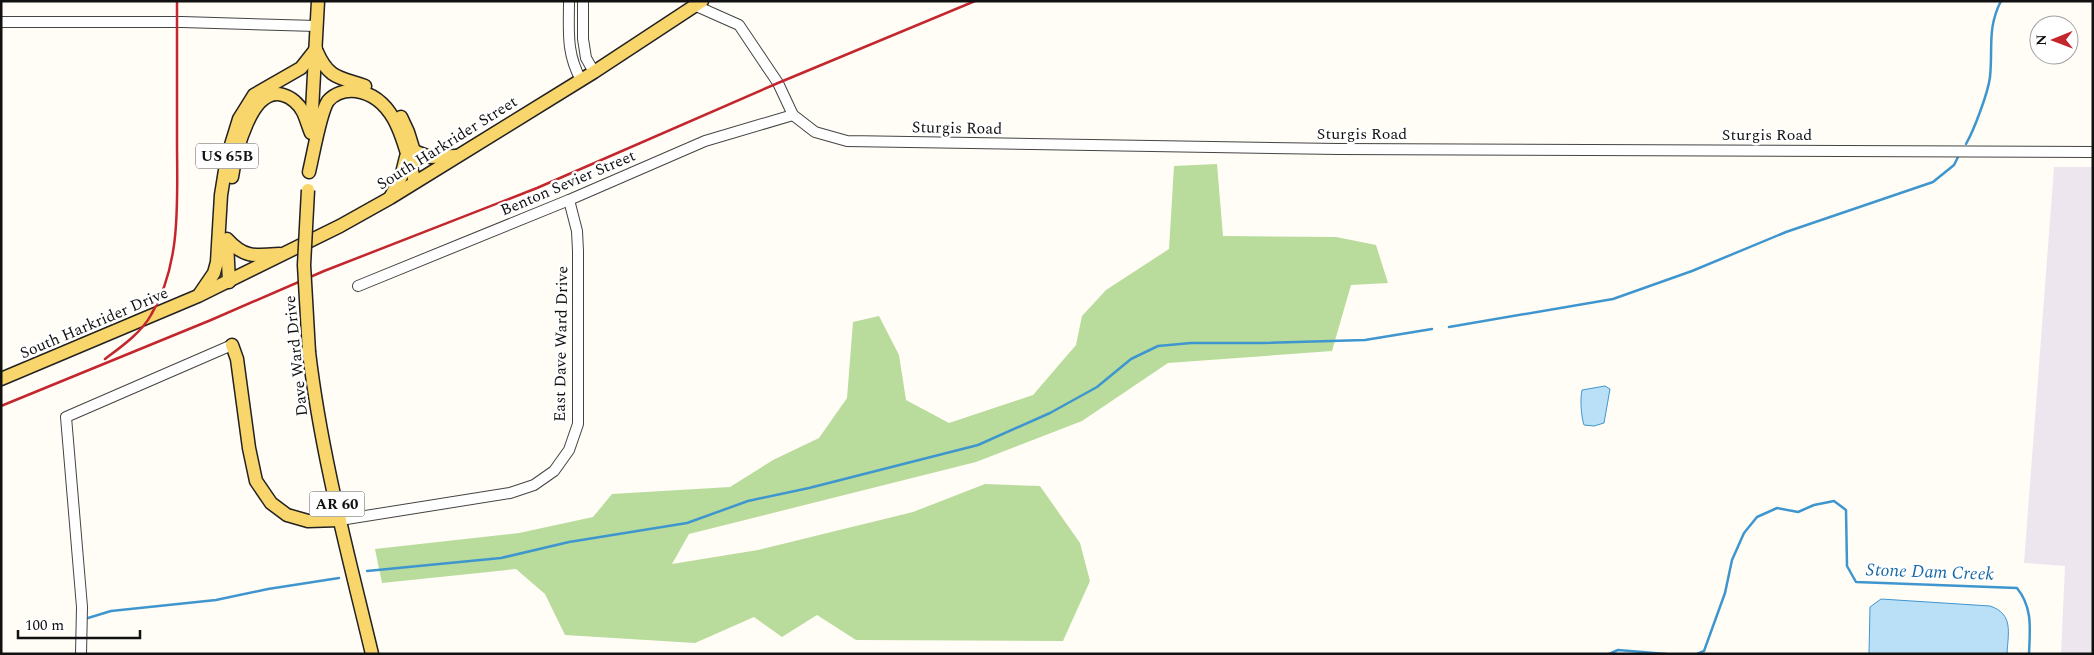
<svg xmlns="http://www.w3.org/2000/svg" width="2094" height="655" viewBox="0 0 2094 655" font-family="Spectral,serif">
<rect width="100%" height="100%" fill="#fffdf5"/>
<polygon fill="#eee6ef" points="2054,167 2093,167 2093,654 2061,654 2065,566 2024,563"/>
<polygon fill="#b9dc9c" points="1217,164 1223,236 1336,237 1376,245 1388,283 1351,285 1332,351 1168,363 1082,421 976,462 689,534 672,564 758,550 913,512 985,484 1040,486 1080,543 1090,581 1063,641 856,640 817,615 782,637 754,617 695,643 565,635 545,594 516,569 382,583 375,549 519,533 593,517 612,494 730,487 773,460 819,438 847,398 853,322 879,316 899,355 906,400 949,423 1033,395 1076,345 1082,316 1106,290 1169,249 1174,166"/>
<g fill="#b9e0f7" stroke="#3f96cf">
<path d="M1605 386 1610 389 1604 423 1594 426 1584 425C1581 416 1580 399 1582 390Z"/>
<path d="M1881 599 1990 606C2014 614 2008 633 2007 654H1869L1870 607Z"/>
</g>
<g fill="none" stroke-linecap="round" stroke-linejoin="round">
<g stroke="#3f96cf" stroke-width="2.5">
<path d="M1966 144C1974 130 1988 93 1990 77 1993 48 1987 28 2001 1"/>
<polyline points="1449,327 1613,299 1692,271 1786,232 1933,182 1954,165 1958,157"/>
<polyline points="367,571 501,558 569,542 687,523 748,501 809,488 978,445 1050,413 1097,387 1131,359 1158,346 1191,343 1262,343 1365,340 1432,329"/>
<polyline points="88,618 111,611 216,600 268,589 339,578"/>
<polyline points="1609,654 1618,650 1666,654"/>
<path d="M1697 654 1704 651 1725 593 1732 560 1744 533 1757 517 1777 508 1798 512 1814 505 1834 501 1846 510 1847 566 1856 582 2017 588C2033 608 2030 629 2029 654"/>
</g>
<g stroke="#444" stroke-width="12">
<g id="minor">
<path d="M569 1C569 31 566 53 581 80"/>
<polyline points="583,1 583,39 586,58 594,72"/>
<polyline points="694,5 739,25 778,83 793,115 815,132 847,141 1339,149 2093,152"/>
<polyline points="1,22 182,22 317,26"/>
<polyline points="358,286 569,200 705,141 793,115"/>
<polyline points="340,520 510,493 534,485 554,471 569,450 578,424 578,251 577,231 569,200"/>
<polyline points="81,654 82,607 66,417 232,345"/>
</g>
</g>
<g stroke="#222" stroke-width="15">
<g id="major">
<path d="M317 52C329 79 339 77 365 86"/>
<polyline points="401,117 408,132 417,161"/>
<polyline points="311,129 318,1"/>
<polyline points="414,151 430,157 456,156"/>
<path d="M309 172C313 156 320 113 328 101 335 93 346 90 356 91 398 97 405 149 415 182"/>
<path d="M232 177C235 155 251 85 283 95 291 97 299 104 303 112 306 118 308 126 311 133"/>
<polyline points="391,196 401,177 406,157"/>
<path d="M227 239C244 258 255 256 279 254"/>
<polyline points="227,242 229,282"/>
<polyline points="199,295 214,273 217,262 221,195 227,158 239,119 254,95 301,68 316,49"/>
<polyline points="232,345 237,359 249,448 256,481 271,503 287,515 308,521 340,520"/>
<path d="M309 352C321 454 348 554 372 654"/>
<polyline points="1,379 198,296 340,226 390,198 594,72 702,1"/>
</g>
</g>
<use href="#minor" stroke="#fff" stroke-width="10"/>
<use href="#major" stroke="#f9d66b" stroke-width="12"/>
<g stroke="#c4262e" stroke-width="2.5">
<path d="M105 359C121 347 141 333 151 315 182 263 177 200 177 141 177 95 177 48 177 1"/>
<polyline points="1,406 211,320 324,271 537,188 778,83 975,1"/>
</g>
<g stroke="#222" stroke-width="15" stroke-linecap="butt">
<polyline id="major-bridge" points="308,190 304,265 309,352"/>
</g>
<use href="#major-bridge" stroke="#f9d66b" stroke-width="12"/>
</g>
<g text-anchor="middle" dominant-baseline="central" stroke-width="5" stroke-linejoin="round" paint-order="stroke">
<g fill="#fff" stroke="#585858" stroke-width="1">
<rect x="196" y="143.5" width="62" height="25" rx="4"/>
<rect x="309.5" y="491.5" width="55" height="25" rx="4"/>
</g>
<g font-size="15" font-weight="bold" fill="#111">
<text x="227" y="156">US 65B</text>
<text x="337" y="504">AR 60</text>
</g>
<g font-size="16" fill="#111" stroke="#fff">
<text transform="translate(957 128) rotate(1)">Sturgis Road</text>
<text x="1362" y="134">Sturgis Road</text>
<text x="1767" y="135">Sturgis Road</text>
<text transform="translate(447 143) rotate(-32)">South Harkrider Street</text>
<text transform="translate(568 183) rotate(-23)">Benton Sevier Street</text>
<text transform="translate(94 323) rotate(-23)">South Harkrider Drive</text>
<text transform="translate(561 344) rotate(-89)">East Dave Ward Drive</text>
<text transform="translate(296 356) rotate(-96)">Dave Ward Drive</text>
</g>
<g font-size="18" font-style="italic" fill="#1768a6" stroke="#fff">
<text transform="translate(1930 572) rotate(2)">Stone Dam Creek</text>
</g>
</g>
<rect width="2094" height="655" fill="none" stroke="#111111" stroke-width="5"/>
<g transform="translate(2054 40) rotate(269)"><circle r="24" fill="#ffffff" stroke="#a0a0a0"/>
<path d="M0-4L9 19L0 12L-9 19Z" fill="#c4262e"/>
<text y="-8" font-size="14" font-weight="bold" text-anchor="middle" fill="#111111">N</text>
</g>
<path d="M18 630v8h122v-8" fill="none" stroke="#111111" stroke-width="2.5"/>
<text x="25" y="630" font-size="15" fill="#111111" stroke="#ffffff" stroke-width="4" paint-order="stroke">100 m</text>
</svg>
